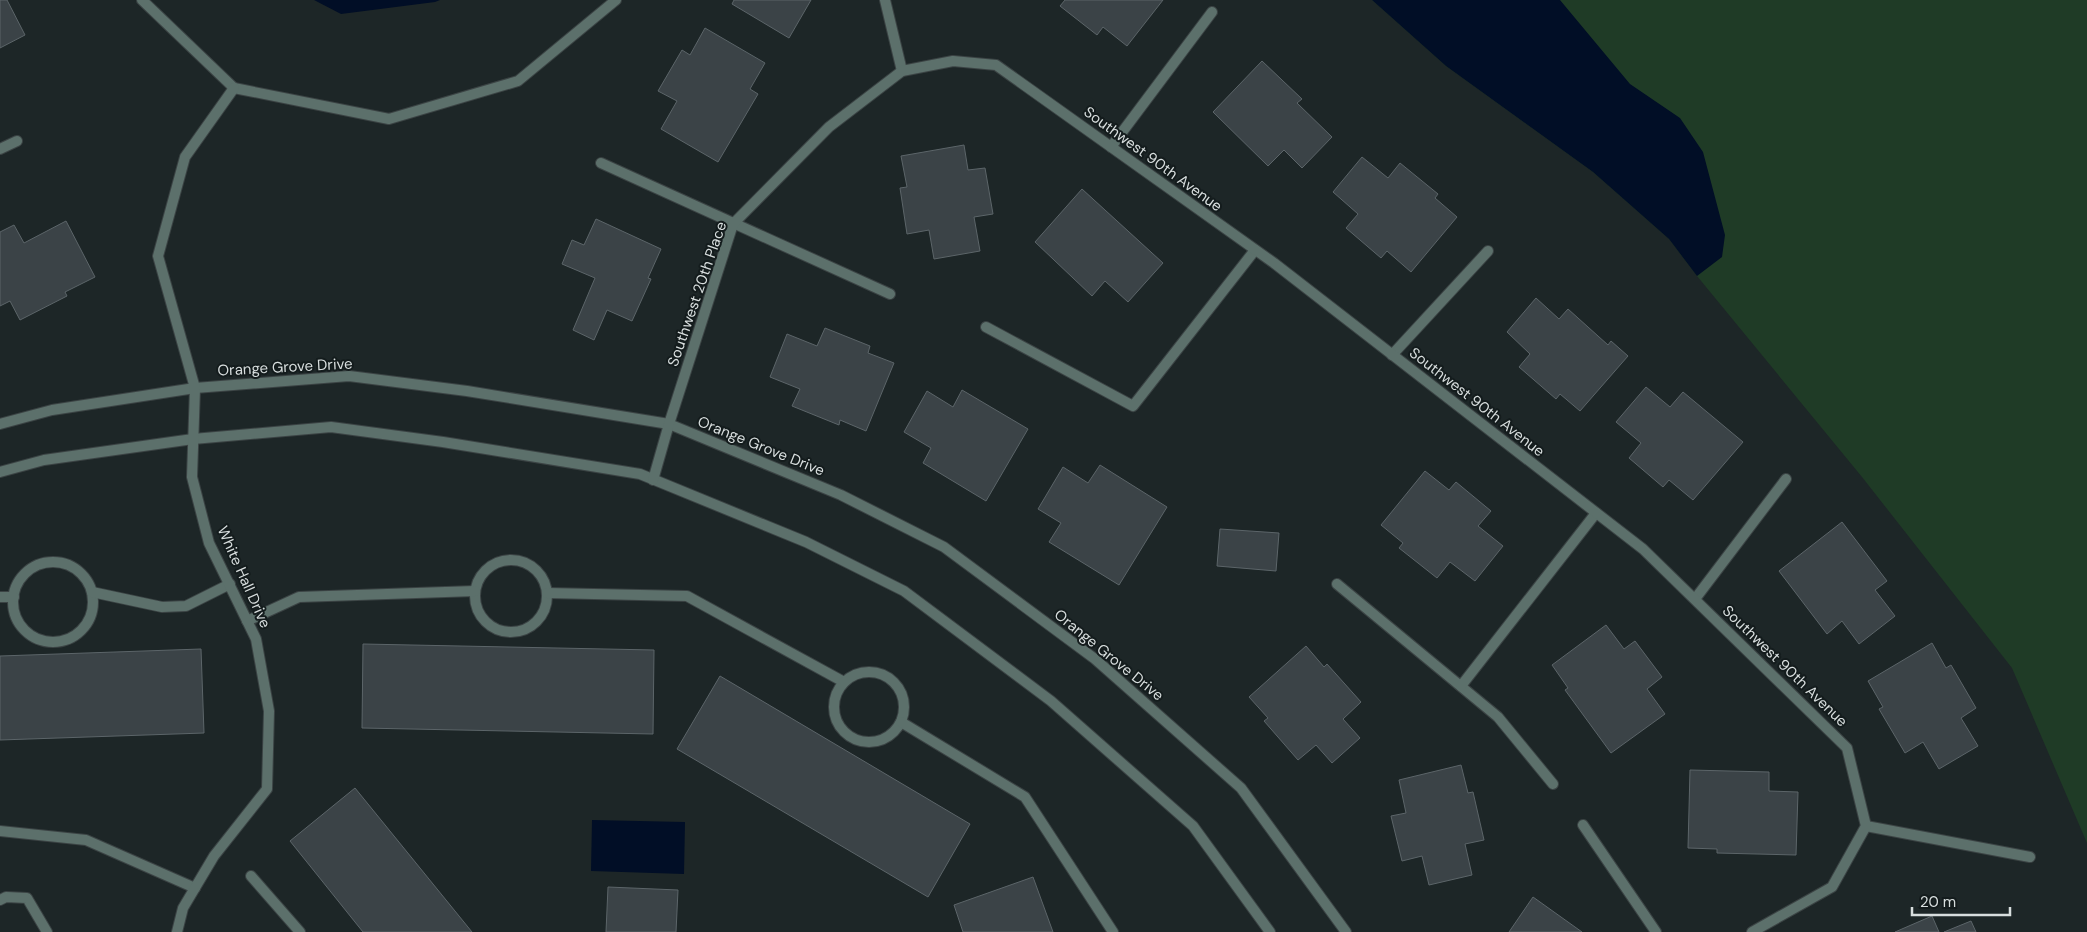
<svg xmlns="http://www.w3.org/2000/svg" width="2087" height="932" viewBox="0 0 2087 932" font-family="'DM Sans',sans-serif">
<rect width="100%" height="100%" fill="#1d2627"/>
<polygon fill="#1f3b26" points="1372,0 2087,0 2087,843 2012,668 1862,477 1697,276 1669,239 1593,172 1446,66"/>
<g fill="#010e26">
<polygon points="314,0 440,0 435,2 341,14"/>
<polygon points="1372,0 1560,0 1630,84 1680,118 1703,152 1725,235 1722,257 1697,276 1669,239 1593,172 1446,66"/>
<polygon points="592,820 685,822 684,874 591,871"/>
</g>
<g fill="#3b4347" stroke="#5c6569">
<polygon points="0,0 7,0 25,35 0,48"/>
<polygon points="734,0 811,0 789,38 732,4"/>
<polygon points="1065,0 1163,0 1127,46 1103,27 1097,35 1060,6"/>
<polygon points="705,28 765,63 750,89 758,94 718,162 661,129 677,101 658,91 682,50 690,55"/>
<polygon points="1262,61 1302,99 1297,103 1332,137 1302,168 1284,150 1268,166 1213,112"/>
<polygon points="964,145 968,170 985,168 993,214 974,217 980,251 934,259 929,230 907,234 900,188 907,187 901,156"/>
<polygon points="1362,157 1388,178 1400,163 1438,194 1435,198 1457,217 1411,272 1387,251 1381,258 1346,228 1358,214 1333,192"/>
<polygon points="1082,189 1163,263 1128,302 1105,281 1092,296 1035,242"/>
<polygon points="596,219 661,249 648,278 651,279 632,321 607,310 594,340 573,330 595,278 562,264 572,240 584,245"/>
<polygon points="66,221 95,277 65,292 67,296 20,320 10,301 0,306 0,232 14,225 24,243"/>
<polygon points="1536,298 1559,319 1568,309 1608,345 1611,341 1628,356 1580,411 1560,394 1556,399 1519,367 1530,354 1507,332"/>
<polygon points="825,328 870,346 868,353 894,363 866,431 840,420 839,425 792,406 800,389 770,377 787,334 817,346"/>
<polygon points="1646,387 1670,407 1683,392 1743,442 1693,500 1669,480 1663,487 1629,458 1641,443 1616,422"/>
<polygon points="962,390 1028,429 986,501 923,463 931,448 904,432 927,391 953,407"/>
<polygon points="1100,465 1167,507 1119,585 1049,542 1061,523 1038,509 1063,467 1088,483"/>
<polygon points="1425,471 1449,490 1456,482 1491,511 1478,526 1503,546 1475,581 1450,562 1437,578 1399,548 1403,543 1381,525"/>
<polygon points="1842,522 1887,581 1875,590 1895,616 1859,644 1842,621 1827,634 1779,571"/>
<polygon points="1220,529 1279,533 1276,571 1217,566"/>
<polygon points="1606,625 1624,649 1635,641 1662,677 1647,689 1665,714 1611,753 1565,690 1568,688 1552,665"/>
<polygon points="1932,643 1946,668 1951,665 1976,708 1961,718 1978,746 1939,769 1923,742 1905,753 1879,709 1883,707 1868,681"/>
<polygon points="363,644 654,650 653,734 362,728"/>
<polygon points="1306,646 1324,667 1327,664 1361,702 1343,719 1360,738 1332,763 1316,745 1298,760 1264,721 1268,718 1249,697"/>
<polygon points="201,649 204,733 0,740 0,656"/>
<polygon points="720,676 970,824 928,897 677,749"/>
<polygon points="1461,765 1468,793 1473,792 1484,840 1465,844 1472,875 1429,885 1422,856 1402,861 1391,816 1406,813 1399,780"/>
<polygon points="1690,770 1769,772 1769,791 1798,792 1796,855 1717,853 1717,849 1688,848"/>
<polygon points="355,788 472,932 363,932 290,841"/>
<polygon points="1033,877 1053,932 963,932 954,905"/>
<polygon points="608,887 678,890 676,932 606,932"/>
<polygon points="1533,897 1582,932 1509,932"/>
<polygon points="1932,916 1939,932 1895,932"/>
<polygon points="1971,921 1976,932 1944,932"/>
</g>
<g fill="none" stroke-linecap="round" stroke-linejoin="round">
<g stroke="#3b4344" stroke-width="12">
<g id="lane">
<polyline points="885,0 902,71"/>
<polyline points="1111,147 1212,12"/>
<polyline points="0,149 17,141"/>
<polyline points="601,163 890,294"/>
<polyline points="986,327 1133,406 1255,250"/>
<polyline points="1392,355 1488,251"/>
<circle cx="511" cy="596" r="36"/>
<circle cx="53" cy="602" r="40"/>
<polyline points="1337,584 1498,717 1553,784"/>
<polyline points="92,592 162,607 186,606 230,584"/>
<polyline points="547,593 687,596 844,682"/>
<polyline points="0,597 14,597"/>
<polyline points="1695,599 1786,479"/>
<polyline points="247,621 299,597 475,591"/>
<circle cx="869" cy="707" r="35"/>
<polyline points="1461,686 1596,513"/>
<polyline points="901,722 1025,797 1113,932"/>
<polyline points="1583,825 1656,932"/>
<polyline points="1866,826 2030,857"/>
<polyline points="0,831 86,840 195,888"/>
<polyline points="251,876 300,932"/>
<polyline points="0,900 6,897 27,898 47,932"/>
</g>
</g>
<g stroke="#3b4344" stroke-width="12">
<g id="street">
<polyline points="142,0 234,88"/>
<polyline points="234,88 389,119 518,81 616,0"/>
<polyline points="0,424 52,410 195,388 349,376 467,391 669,424 841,495 944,547 1095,659 1241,788 1346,932"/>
<polyline points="0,472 44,460 193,439 331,427 443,442 640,474 806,542 904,591 1051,701 1193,826 1270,932"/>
<polyline points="653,480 669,424 733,224 829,127 902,71 953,61 996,65 1274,263 1643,549 1847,748 1866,826 1832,887 1752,932"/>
<polyline points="177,932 183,908 214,856 267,789 269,711 256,639 209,543 192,477 195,388 158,256 185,157 234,88"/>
</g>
</g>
<use href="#lane" stroke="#5c706b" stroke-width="10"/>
<use href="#street" stroke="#5c706b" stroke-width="10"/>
</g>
<g text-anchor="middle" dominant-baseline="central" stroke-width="4" stroke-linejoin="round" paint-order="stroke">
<g font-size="15" fill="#d8dede" stroke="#141c1d">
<text transform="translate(1153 159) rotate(36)">Southwest 90th Avenue</text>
<text transform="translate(697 294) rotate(-71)">Southwest 20th Place</text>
<text transform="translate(285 367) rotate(-3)">Orange Grove Drive</text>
<text transform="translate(1477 402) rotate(38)">Southwest 90th Avenue</text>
<text transform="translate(761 446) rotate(22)">Orange Grove Drive</text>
<text transform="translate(244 577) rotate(66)">White Hall Drive</text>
<text transform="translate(1109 655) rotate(39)">Orange Grove Drive</text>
<text transform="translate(1785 666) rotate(44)">Southwest 90th Avenue</text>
</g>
</g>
<path d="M1912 907v8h98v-8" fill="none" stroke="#d8dede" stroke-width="2.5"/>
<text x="1920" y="907" font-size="15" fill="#d8dede" stroke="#141c1d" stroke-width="4" paint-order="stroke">20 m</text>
</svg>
